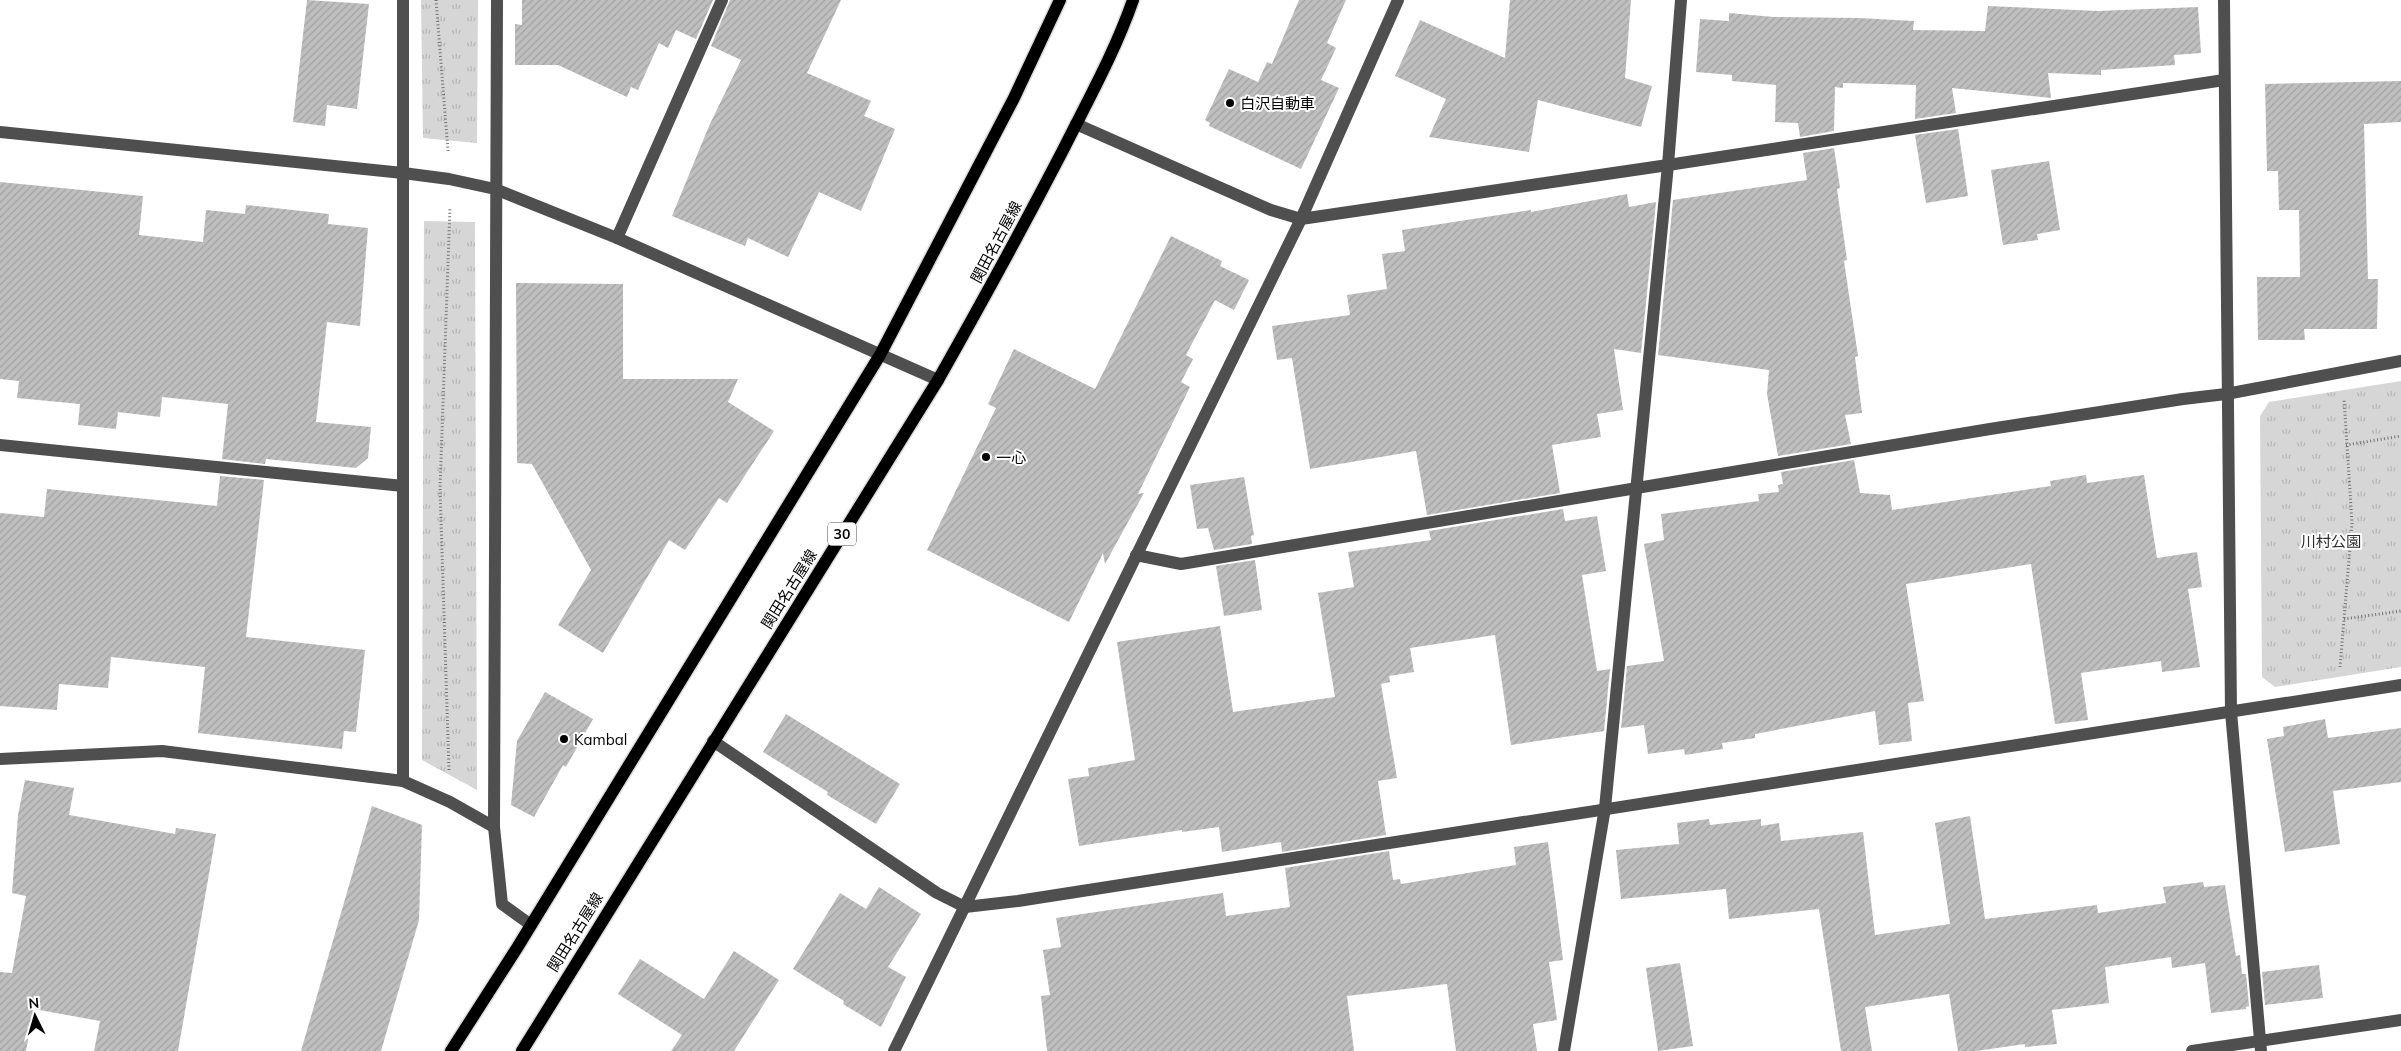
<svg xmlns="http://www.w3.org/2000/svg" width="2401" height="1051" viewBox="0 0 2401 1051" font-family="Mulish,'Noto Sans JP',sans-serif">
<defs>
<pattern id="park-tufts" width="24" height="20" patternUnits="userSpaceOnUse" patternTransform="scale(1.25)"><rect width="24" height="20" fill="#d6d6d6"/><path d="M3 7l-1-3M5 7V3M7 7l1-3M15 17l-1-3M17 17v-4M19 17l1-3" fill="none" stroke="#b6b6b6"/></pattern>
<pattern id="building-hatch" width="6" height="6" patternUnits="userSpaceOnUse" patternTransform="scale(1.25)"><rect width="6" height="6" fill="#bfbfbf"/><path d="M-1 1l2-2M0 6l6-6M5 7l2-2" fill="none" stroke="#a2a2a2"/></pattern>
</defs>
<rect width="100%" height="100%" fill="#fff"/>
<g fill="url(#park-tufts)">
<polygon points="421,0 478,0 477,143 423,138"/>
<polygon points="424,221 475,222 477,790 422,760"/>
<polygon points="2401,381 2401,667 2275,687 2262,677 2260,416 2269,402"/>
</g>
<g fill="url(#building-hatch)">
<polygon points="307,0 369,4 357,109 327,105 325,126 293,122"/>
<polygon points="522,0 713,0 696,39 676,30 668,48 659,43 638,90 631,87 627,97 558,65 515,65 515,24 522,25"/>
<polygon points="730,0 841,0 807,73 871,101 864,116 895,129 861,211 819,192 788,257 748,238 745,246 672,216 709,126 741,60 711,46"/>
<polygon points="1299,0 1346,0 1327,43 1336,48 1321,80 1339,88 1301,169 1209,126 1210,123 1205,120 1229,69 1258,82 1267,62 1272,64"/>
<polygon points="1510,0 1631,0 1625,78 1652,86 1641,127 1538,100 1529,152 1429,137 1446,99 1395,76 1420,20 1505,58"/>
<polygon points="1988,6 2098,11 2198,7 2201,53 2174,55 2175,65 2101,70 2101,75 2048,73 2051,98 1952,88 1956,113 1915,119 1916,85 1843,83 1843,88 1835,87 1834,131 1800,137 1798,123 1775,122 1776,85 1732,81 1732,75 1696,72 1700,19 1729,21 1729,13 1774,17 1859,18 1914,21 1913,30 1985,31"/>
<polygon points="2401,81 2401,122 2364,124 2368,279 2378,279 2377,329 2304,329 2305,340 2258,340 2257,277 2300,277 2299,210 2279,210 2278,171 2267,171 2265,84"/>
<polygon points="1958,129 1968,196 1926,203 1915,135"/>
<polygon points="1834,148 1840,188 1837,189 1847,260 1844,261 1858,356 1855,357 1862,413 1845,415 1851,444 1778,456 1767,394 1769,370 1658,355 1673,200 1807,180 1803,153"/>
<polygon points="2049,161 2060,230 2037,234 2038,240 2003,245 1991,170"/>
<polygon points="0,182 143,196 139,235 203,242 206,210 245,214 246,205 329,214 328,224 368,228 360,326 327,322 316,422 371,427 368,458 356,468 266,459 265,464 222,459 228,404 162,397 160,417 118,412 116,429 78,425 80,404 17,398 19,381 0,379"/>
<polygon points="1627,194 1629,207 1656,202 1641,353 1614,349 1623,410 1597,414 1601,437 1552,445 1560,493 1427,515 1416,451 1310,469 1292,358 1277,360 1272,326 1350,315 1347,295 1387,289 1382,254 1405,251 1402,230 1531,210 1531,212"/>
<polygon points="1171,236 1222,261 1220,266 1249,280 1234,310 1215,300 1186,355 1193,359 1181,382 1190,387 1138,494 1144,493 1105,564 1103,553 1069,622 927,550 996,408 988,404 1014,349 1095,389"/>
<polygon points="516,283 623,284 623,379 738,379 728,402 774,431 727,503 719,498 685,550 669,540 603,653 558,625 591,570 532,464 517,463"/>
<polygon points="1854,460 1860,493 1890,495 1892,510 2051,486 2050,481 2086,475 2087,483 2144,475 2157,558 2197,552 2202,587 2188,589 2200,667 2162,672 2161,661 2081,673 2088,720 2055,724 2031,564 1906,584 1924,701 1908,703 1912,741 1879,745 1875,711 1755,734 1755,738 1722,743 1723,749 1685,755 1684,749 1648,754 1644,725 1621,728 1627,666 1664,661 1644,544 1664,540 1661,514 1759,501 1758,494 1779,492 1778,485 1783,484 1781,472"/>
<polygon points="220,476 264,480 246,637 365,650 356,732 344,731 342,749 198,733 205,667 111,657 108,688 59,684 57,710 0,706 0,513 44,517 47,489 217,506"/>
<polygon points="1244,477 1254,535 1251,536 1252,544 1214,550 1208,528 1197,529 1190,485"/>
<polygon points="1563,509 1565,521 1597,516 1606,571 1582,575 1597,671 1610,669 1604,731 1511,745 1495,635 1410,648 1414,672 1389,676 1390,682 1381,684 1397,778 1378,781 1386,835 1282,852 1281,842 1222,852 1219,827 1182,832 1182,830 1079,846 1068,779 1089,776 1088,768 1135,760 1117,642 1220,626 1233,712 1335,697 1318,593 1354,587 1348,552 1431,540 1429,531"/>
<polygon points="1255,560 1262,610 1224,616 1216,566"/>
<polygon points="545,692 593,719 566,767 563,765 534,817 511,805 517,741"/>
<polygon points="786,714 900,784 876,824 827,795 828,792 763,752"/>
<polygon points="2325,719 2328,738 2401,728 2401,782 2333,791 2340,844 2285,852 2267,739 2284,736 2283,727"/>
<polygon points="25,780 74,788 69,815 175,834 176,828 216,834 178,1051 94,1051 100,1021 34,1009 26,1051 0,1051 0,972 12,973 26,896 12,893 18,815"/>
<polygon points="372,806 422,825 419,920 381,1051 301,1051"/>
<polygon points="1970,816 1985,919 2097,905 2098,913 2166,903 2163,887 2203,882 2204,887 2225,885 2236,956 2240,955 2242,974 2246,974 2249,1006 2246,1007 2246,1009 2211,1013 2205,963 2172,968 2171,957 2105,967 2109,1003 2052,1010 2057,1044 2025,1047 2025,1044 1976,1051 1958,1051 1949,994 1865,1007 1872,1051 1841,1051 1819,909 1729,919 1726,889 1621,899 1616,850 1679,844 1677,823 1709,819 1710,825 1761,819 1761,826 1779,823 1781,841 1863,832 1875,935 1950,924 1935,823"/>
<polygon points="1548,842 1563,960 1549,962 1557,1020 1533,1024 1537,1051 1456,1051 1447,984 1347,996 1354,1051 1047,1051 1041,996 1050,995 1043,950 1061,947 1056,918 1223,893 1226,916 1290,907 1285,868 1389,851 1393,880 1400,879 1401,884 1516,865 1514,847"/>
<polygon points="879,887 921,914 888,967 906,977 881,1027 843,1004 844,1001 793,969 840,893 866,909"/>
<polygon points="734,951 779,980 734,1051 671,1051 682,1035 618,994 640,959 704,999"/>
<polygon points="1680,963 1693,1046 1658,1051 1646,968"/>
<polygon points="2319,965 2323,998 2265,1005 2262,972"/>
</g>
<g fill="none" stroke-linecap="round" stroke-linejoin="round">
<g stroke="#dbdbdb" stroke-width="15">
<g id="major">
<polyline points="451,1051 517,948 880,355 1014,98 1060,0"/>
<path d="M522 1051 938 380C981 304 1022 229 1062 152 1087 102 1115 52 1133 0"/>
</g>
</g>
<g stroke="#717171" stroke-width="3" stroke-dasharray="1 2.5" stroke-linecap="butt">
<polyline points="436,0 448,151"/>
<polyline points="2346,445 2401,436"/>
<polyline points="2344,619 2401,611"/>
<polyline points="2340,667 2352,523 2344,399"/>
<polyline points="449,770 440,489 450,207"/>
</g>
<g stroke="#4f4f4f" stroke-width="12">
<polyline points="497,0 494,827 502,904 531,925"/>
<polyline points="2224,0 2231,712 2261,1051"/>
<polyline points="1076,124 1271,210 1301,219 1668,165 2224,80"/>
<polyline points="0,132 403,173 449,179 495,189 617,238 938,380"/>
<polyline points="617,238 722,0"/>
<polyline points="0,445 403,486"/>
<polyline points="1136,555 1181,564 1990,429 2183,399 2226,394 2401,361"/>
<polyline points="713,741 937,893 965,907 1018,901 2401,685"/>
<polyline points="0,759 162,751 403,781 450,802 494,827"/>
<polyline points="403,781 403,0"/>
<polyline points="894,1051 1301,219 1398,0"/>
<polyline points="1564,1051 1605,808 1668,165 1681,0"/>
<polyline points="2192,1051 2401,1020"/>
</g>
<use href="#major" stroke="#000" stroke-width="12"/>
</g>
<g fill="#000" stroke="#fff" stroke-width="2">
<circle cx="1230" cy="103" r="5"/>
<circle cx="986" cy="457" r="5"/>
<circle cx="564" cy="739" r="5"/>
</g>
<g text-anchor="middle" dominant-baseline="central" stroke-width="4" stroke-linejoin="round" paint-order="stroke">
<rect fill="#fff" stroke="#4c4c4c" stroke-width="1" x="828" y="522.5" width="28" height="23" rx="4"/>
<g font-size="14" font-weight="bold" fill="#000">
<text x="842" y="534">30</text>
</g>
<g font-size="15" fill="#000" stroke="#fff" text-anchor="start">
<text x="1240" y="103">白沢自動車</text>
<text x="996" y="457">一心</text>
<text x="574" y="739">Kambal</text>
</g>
<g font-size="15" fill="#000" stroke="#fff">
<text transform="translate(996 242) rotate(-62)">関田名古屋線</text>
<text transform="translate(789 589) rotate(-58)">関田名古屋線</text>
<text transform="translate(575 932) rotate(-58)">関田名古屋線</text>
</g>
<g font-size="15" fill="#2d2d2d" stroke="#fff">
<text x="2331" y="541">川村公園</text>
</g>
</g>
<g transform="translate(35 1016) rotate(355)" stroke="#ffffff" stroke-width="4" paint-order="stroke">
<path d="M0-4L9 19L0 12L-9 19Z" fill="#000000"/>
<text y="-8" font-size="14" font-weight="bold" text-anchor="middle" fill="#000000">N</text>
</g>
</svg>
